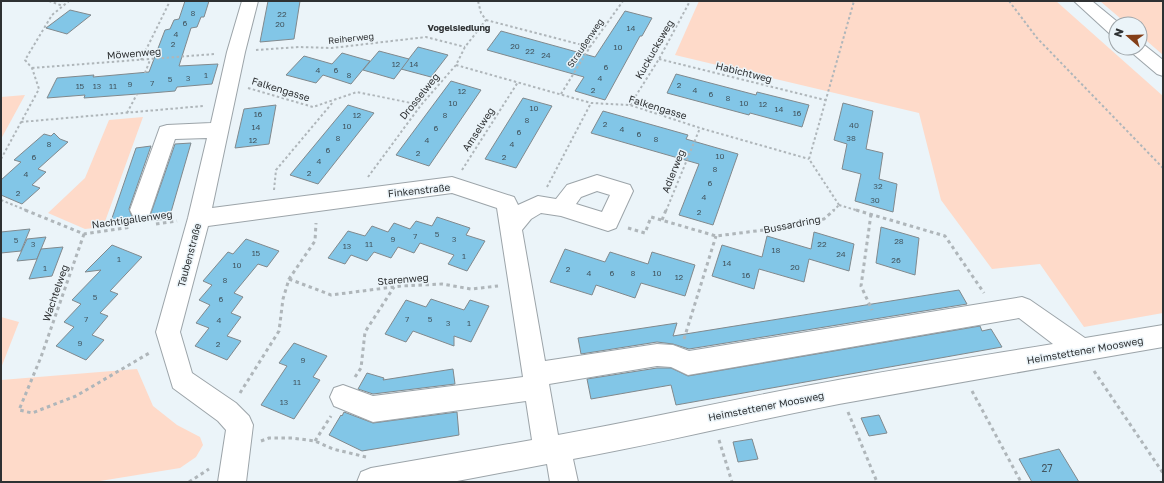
<svg xmlns="http://www.w3.org/2000/svg" width="1164" height="483" viewBox="0 0 1164 483" font-family="'Golos Text',sans-serif">
<rect width="100%" height="100%" fill="#ebf4f9"/>
<g fill="#fedac9">
<polygon points="699,1 1056,1 1163,96 1163,313 1084,327 1040,264 992,269 941,200 919,113 675,55"/>
<polygon points="1100,1 1163,1 1163,55 1140,35 1140,24 1127,24"/>
<polygon points="25,95 1,139 1,97"/>
<polygon points="143,117 103,227 85,229 48,213 85,178 109,120"/>
<polygon points="1,317 19,322 1,368"/>
<polygon points="137,369 153,406 177,425 200,437 203,445 196,457 180,468 94,482 1,482 1,380"/>
</g>
<g fill="#82c6e7" stroke="#81898d">
<polygon points="185,1 209,1 204,17 201,17 197,27 191,28 179,66 218,64 212,84 177,87 175,91 151,93 84,98 85,95 47,98 57,78 94,75 93,77 149,72 165,30 170,29 174,20 179,19"/>
<polygon points="268,1 300,1 294,39 260,42"/>
<polygon points="70,10 91,15 67,34 46,28"/>
<polygon points="625,11 652,18 642,36 640,36 605,100 575,91 584,77 487,50 501,31 595,57"/>
<polygon points="418,47 448,55 431,77 401,69"/>
<polygon points="379,51 409,59 394,79 363,70"/>
<polygon points="342,53 370,61 351,84 323,75 316,83 286,75 304,56 332,64"/>
<polygon points="676,74 756,95 757,92 809,105 802,127 750,113 749,115 667,93"/>
<polygon points="451,81 481,90 429,166 396,155"/>
<polygon points="523,98 552,106 516,168 485,159"/>
<polygon points="843,103 873,111 866,149 883,153 879,179 897,184 893,212 855,201 861,174 842,169 847,144 834,140"/>
<polygon points="276,105 269,144 235,148 244,109"/>
<polygon points="348,105 374,113 318,184 290,175"/>
<polygon points="603,111 688,135 686,139 738,154 713,225 679,215 699,164 591,133"/>
<polygon points="54,133 60,139 68,142 38,169 46,172 32,185 40,188 22,204 1,195 1,180 21,162 14,160 44,134 51,136"/>
<polygon points="191,143 169,219 110,224 136,148 151,146 129,209 132,217 142,220 150,216 175,144"/>
<polygon points="437,217 470,228 466,235 485,241 467,271 448,264 454,255 420,243 414,253 398,247 391,258 374,252 367,261 351,255 345,264 328,258 348,231 365,236 372,226 388,232 394,223 410,229 416,221 432,226"/>
<polygon points="881,227 919,238 915,275 876,263"/>
<polygon points="30,229 21,251 1,253 1,232"/>
<polygon points="814,232 854,244 849,271 809,259 804,282 759,269 754,289 712,276 722,245 762,257 767,236 811,249"/>
<polygon points="46,237 37,259 17,261 27,239"/>
<polygon points="246,239 279,251 267,267 258,264 234,293 243,297 231,313 241,317 227,336 241,341 227,360 195,346 209,328 196,323 210,305 199,300 212,285 203,281 228,252 233,254"/>
<polygon points="112,245 142,257 110,291 118,294 100,313 108,316 92,335 104,340 86,360 56,346 74,327 64,322 81,304 72,300 101,270 85,272"/>
<polygon points="63,247 52,276 29,279 41,249"/>
<polygon points="565,249 605,262 610,252 648,264 652,252 695,265 685,296 641,283 635,298 596,285 592,295 550,282"/>
<polygon points="959,290 967,304 689,349 673,344 657,342 581,354 578,338 677,323 673,336"/>
<polygon points="431,299 464,310 470,300 489,306 471,342 454,336 454,346 413,331 406,342 385,334 406,300 426,307"/>
<polygon points="980,326 982,331 991,329 1002,347 676,405 671,385 591,399 587,379 657,368 671,368 688,376"/>
<polygon points="294,343 327,356 313,377 320,380 294,419 261,405 287,366 279,363"/>
<polygon points="453,369 455,384 373,394 358,389 367,373 384,378 383,380"/>
<polygon points="344,412 373,423 457,412 459,435 362,451 329,435 341,415 342,416"/>
<polygon points="879,415 887,433 869,436 861,418"/>
<polygon points="752,439 758,459 738,462 733,442"/>
<polygon points="1059,449 1079,482 1032,482 1019,459"/>
</g>
<g fill="none" stroke-linecap="round" stroke-linejoin="round">
<g stroke="#9ca4a9" stroke-width="2">
<g id="minor">
<path d="M242 1H258L245 52 212 208 452 177 514 197 518 205 538 196 556 199 567 185 597 175 630 185 633 191 616 228 608 231 561 216 541 213 531 219 522 230 545 361 657 344 673 345 689 351 1022 297 1030 300 1085 338 1163 325V347C1055 366 947 384 839 404 750 421 662 443 573 459L578 482H550L547 464 452 482H357L361 472 371 468 532 440 526 401 373 422 334 406 330 397 334 388 343 385 373 396 523 377 497 208 452 193 208 226 180 332 192 373 236 403 249 416 253 425 246 482H218L226 430 218 421 173 388 156 332 188 218 207 138 175 139 149 216 141 219 133 216 130 210 160 127 167 125 211 123 227 52ZM597 191 610 195 602 212 576 204 581 197ZM1019 318 1053 344C981 356 909 367 838 380 744 397 651 418 558 435L549 384 657 366 671 367 688 375Z"/>
<polygon points="1074,1 1092,1 1120,24 1116,24 1116,36 1110,34"/>
<polygon points="1140,43 1143,44 1163,60 1163,76 1157,74 1131,52 1128,48 1140,48"/>
</g>
</g>
<g stroke="#afb6ba" stroke-width="2" stroke-dasharray="2.5 2.5" stroke-linecap="butt">
<polyline points="49,1 63,6"/>
<polyline points="1009,1 1037,38 1163,168"/>
<polyline points="486,20 590,47"/>
<polyline points="256,50 299,47 332,48 426,37 465,47"/>
<polyline points="659,59 825,100"/>
<polyline points="141,60 170,1"/>
<polyline points="456,65 591,103 630,105 700,128 809,159"/>
<polyline points="32,68 215,54"/>
<polyline points="145,73 150,60"/>
<polyline points="248,88 313,107 357,92 421,105"/>
<polyline points="561,94 590,47 623,1"/>
<polyline points="630,105 659,59 690,1"/>
<polyline points="127,113 137,94"/>
<polyline points="21,122 203,106"/>
<polyline points="1,159 39,89 32,68 25,60 52,15 69,1"/>
<polyline points="462,170 518,82"/>
<polyline points="368,177 421,105 456,65 465,47 486,20 481,13 478,1"/>
<polyline points="547,187 591,103"/>
<polyline points="274,190 276,170 333,102"/>
<polyline points="1,200 28,211"/>
<polyline points="839,205 809,159 854,1"/>
<polyline points="839,205 859,211"/>
<polyline points="666,211 700,128"/>
<polyline points="833,211 839,205"/>
</g>
<g stroke="#afb6ba" stroke-width="3" stroke-dasharray="3.5 3.5" stroke-linecap="butt">
<polyline points="25,210 84,234 131,227"/>
<polyline points="856,210 945,236 984,293"/>
<polyline points="871,214 861,286 872,310"/>
<polyline points="662,220 666,210"/>
<polyline points="156,224 177,221"/>
<polyline points="628,228 645,233 651,217 716,236 772,229 824,219 834,210"/>
<polyline points="84,234 41,357 19,410 32,413 76,396 151,352"/>
<polyline points="289,279 331,295 401,286 442,284 471,289 498,286"/>
<polyline points="684,339 716,236"/>
<polyline points="1094,371 1163,473"/>
<polyline points="355,377 361,368 365,332 394,287"/>
<polyline points="972,391 1021,482"/>
<polyline points="240,393 279,331 283,299 289,279 315,241 316,223"/>
<polyline points="848,412 877,482"/>
<polyline points="719,440 732,482"/>
<polyline points="261,441 269,438 292,438 315,441 333,449 366,457"/>
<polyline points="315,441 331,416"/>
<polyline points="189,482 209,469"/>
</g>
<use href="#minor" fill="#fff" fill-rule="evenodd"/>
</g>
<g text-anchor="middle" dominant-baseline="central" stroke-width="3" stroke-linejoin="round" paint-order="stroke">
<g font-size="8" fill="#435660">
<text x="193" y="13">8</text>
<text x="282" y="14">22</text>
<text x="185" y="23">6</text>
<text x="280" y="24">20</text>
<text x="631" y="28">14</text>
<text x="176" y="34">4</text>
<text x="173" y="44">2</text>
<text x="515" y="46">20</text>
<text x="618" y="47">10</text>
<text x="530" y="51">22</text>
<text x="546" y="55">24</text>
<text x="396" y="64">12</text>
<text x="414" y="64">14</text>
<text x="606" y="67">6</text>
<text x="318" y="70">4</text>
<text x="336" y="70">6</text>
<text x="206" y="75">1</text>
<text x="349" y="75">8</text>
<text x="188" y="78">3</text>
<text x="600" y="78">4</text>
<text x="170" y="79">5</text>
<text x="152" y="83">7</text>
<text x="130" y="84">9</text>
<text x="679" y="85">2</text>
<text x="80" y="86">15</text>
<text x="97" y="86">13</text>
<text x="113" y="86">11</text>
<text x="593" y="90">2</text>
<text x="695" y="90">4</text>
<text x="462" y="91">12</text>
<text x="711" y="94">6</text>
<text x="728" y="98">8</text>
<text x="453" y="103">10</text>
<text x="744" y="103">10</text>
<text x="763" y="104">12</text>
<text x="534" y="108">10</text>
<text x="779" y="109">14</text>
<text x="797" y="113">16</text>
<text x="258" y="114">16</text>
<text x="357" y="115">12</text>
<text x="445" y="115">8</text>
<text x="527" y="120">8</text>
<text x="605" y="124">2</text>
<text x="854" y="125">40</text>
<text x="347" y="126">10</text>
<text x="256" y="127">14</text>
<text x="436" y="128">6</text>
<text x="622" y="129">4</text>
<text x="519" y="132">6</text>
<text x="639" y="134">6</text>
<text x="338" y="138">8</text>
<text x="851" y="138">38</text>
<text x="656" y="139">8</text>
<text x="253" y="140">12</text>
<text x="427" y="140">4</text>
<text x="49" y="144">8</text>
<text x="512" y="144">4</text>
<text x="328" y="150">6</text>
<text x="418" y="153">2</text>
<text x="720" y="156">10</text>
<text x="34" y="157">6</text>
<text x="504" y="157">2</text>
<text x="319" y="161">4</text>
<text x="715" y="169">8</text>
<text x="309" y="173">2</text>
<text x="26" y="174">4</text>
<text x="710" y="183">6</text>
<text x="878" y="186">32</text>
<text x="18" y="193">2</text>
<text x="704" y="197">4</text>
<text x="875" y="200">30</text>
<text x="699" y="212">2</text>
<text x="437" y="234">5</text>
<text x="415" y="236">7</text>
<text x="393" y="239">9</text>
<text x="454" y="239">3</text>
<text x="16" y="240">5</text>
<text x="899" y="241">28</text>
<text x="33" y="244">3</text>
<text x="369" y="244">11</text>
<text x="822" y="244">22</text>
<text x="347" y="246">13</text>
<text x="776" y="250">18</text>
<text x="256" y="253">15</text>
<text x="841" y="254">24</text>
<text x="464" y="256">1</text>
<text x="119" y="259">1</text>
<text x="896" y="260">26</text>
<text x="727" y="263">14</text>
<text x="237" y="265">10</text>
<text x="795" y="267">20</text>
<text x="45" y="268">1</text>
<text x="568" y="269">2</text>
<text x="589" y="273">4</text>
<text x="612" y="273">6</text>
<text x="633" y="273">8</text>
<text x="657" y="273">10</text>
<text x="746" y="275">16</text>
<text x="679" y="277">12</text>
<text x="225" y="280">8</text>
<text x="95" y="297">5</text>
<text x="221" y="299">6</text>
<text x="86" y="319">7</text>
<text x="407" y="319">7</text>
<text x="430" y="319">5</text>
<text x="219" y="320">4</text>
<text x="448" y="323">3</text>
<text x="469" y="323">1</text>
<text x="80" y="343">9</text>
<text x="218" y="344">2</text>
<text x="303" y="360">9</text>
<text x="297" y="382">11</text>
<text x="284" y="402">13</text>
</g>
<g font-size="9" font-weight="bold" fill="#2e3133" stroke="#ebf4f9">
<text x="459" y="27">Vogelsiedlung</text>
</g>
<g font-size="9" fill="#2e3133" stroke="#ebf4f9">
<text transform="translate(351 38) rotate(-6)">Reiherweg</text>
<text transform="translate(585 43) rotate(-56)">Straußenweg</text>
</g>
<g font-size="10" fill="#2e3133" stroke="#ebf4f9">
<text transform="translate(654 49) rotate(-60)">Kuckucksweg</text>
<text transform="translate(134 53) rotate(-5)">Möwenweg</text>
<text transform="translate(744 72) rotate(14)">Habichtweg</text>
<text transform="translate(281 89) rotate(17)">Falkengasse</text>
<text transform="translate(419 96) rotate(-51)">Drosselweg</text>
<text transform="translate(658 107) rotate(17)">Falkengasse</text>
<text transform="translate(478 129) rotate(-57)">Amselweg</text>
<text transform="translate(673 171) rotate(-68)">Adlerweg</text>
<text transform="translate(419 190) rotate(-6)">Finkenstraße</text>
<text transform="translate(132 219) rotate(-8)">Nachtigallenweg</text>
<text transform="translate(792 224) rotate(-11)">Bussardring</text>
<text transform="translate(189 255) rotate(-75)">Taubenstraße</text>
<text transform="translate(403 279) rotate(-5)">Starenweg</text>
<text transform="translate(55 293) rotate(-71)">Wachtelweg</text>
<text transform="translate(1085 350) rotate(-10)">Heimstettener Moosweg</text>
<text transform="translate(766 406) rotate(-11)">Heimstettener Moosweg</text>
</g>
<g font-size="10" fill="#435660">
<text x="1047" y="468">27</text>
</g>
</g>
<rect width="1164" height="483" fill="none" stroke="#2e3133" stroke-width="4"/>
<g transform="translate(1128 36) rotate(290)"><circle r="19" fill="#ebf4f9" stroke="#9fa6aa"/>
<path d="M0-3L7 15L0 10L-7 15Z" fill="#843f18"/>
<text y="-6" font-size="11" font-weight="bold" text-anchor="middle" fill="#2e3133">N</text>
</g>
</svg>
